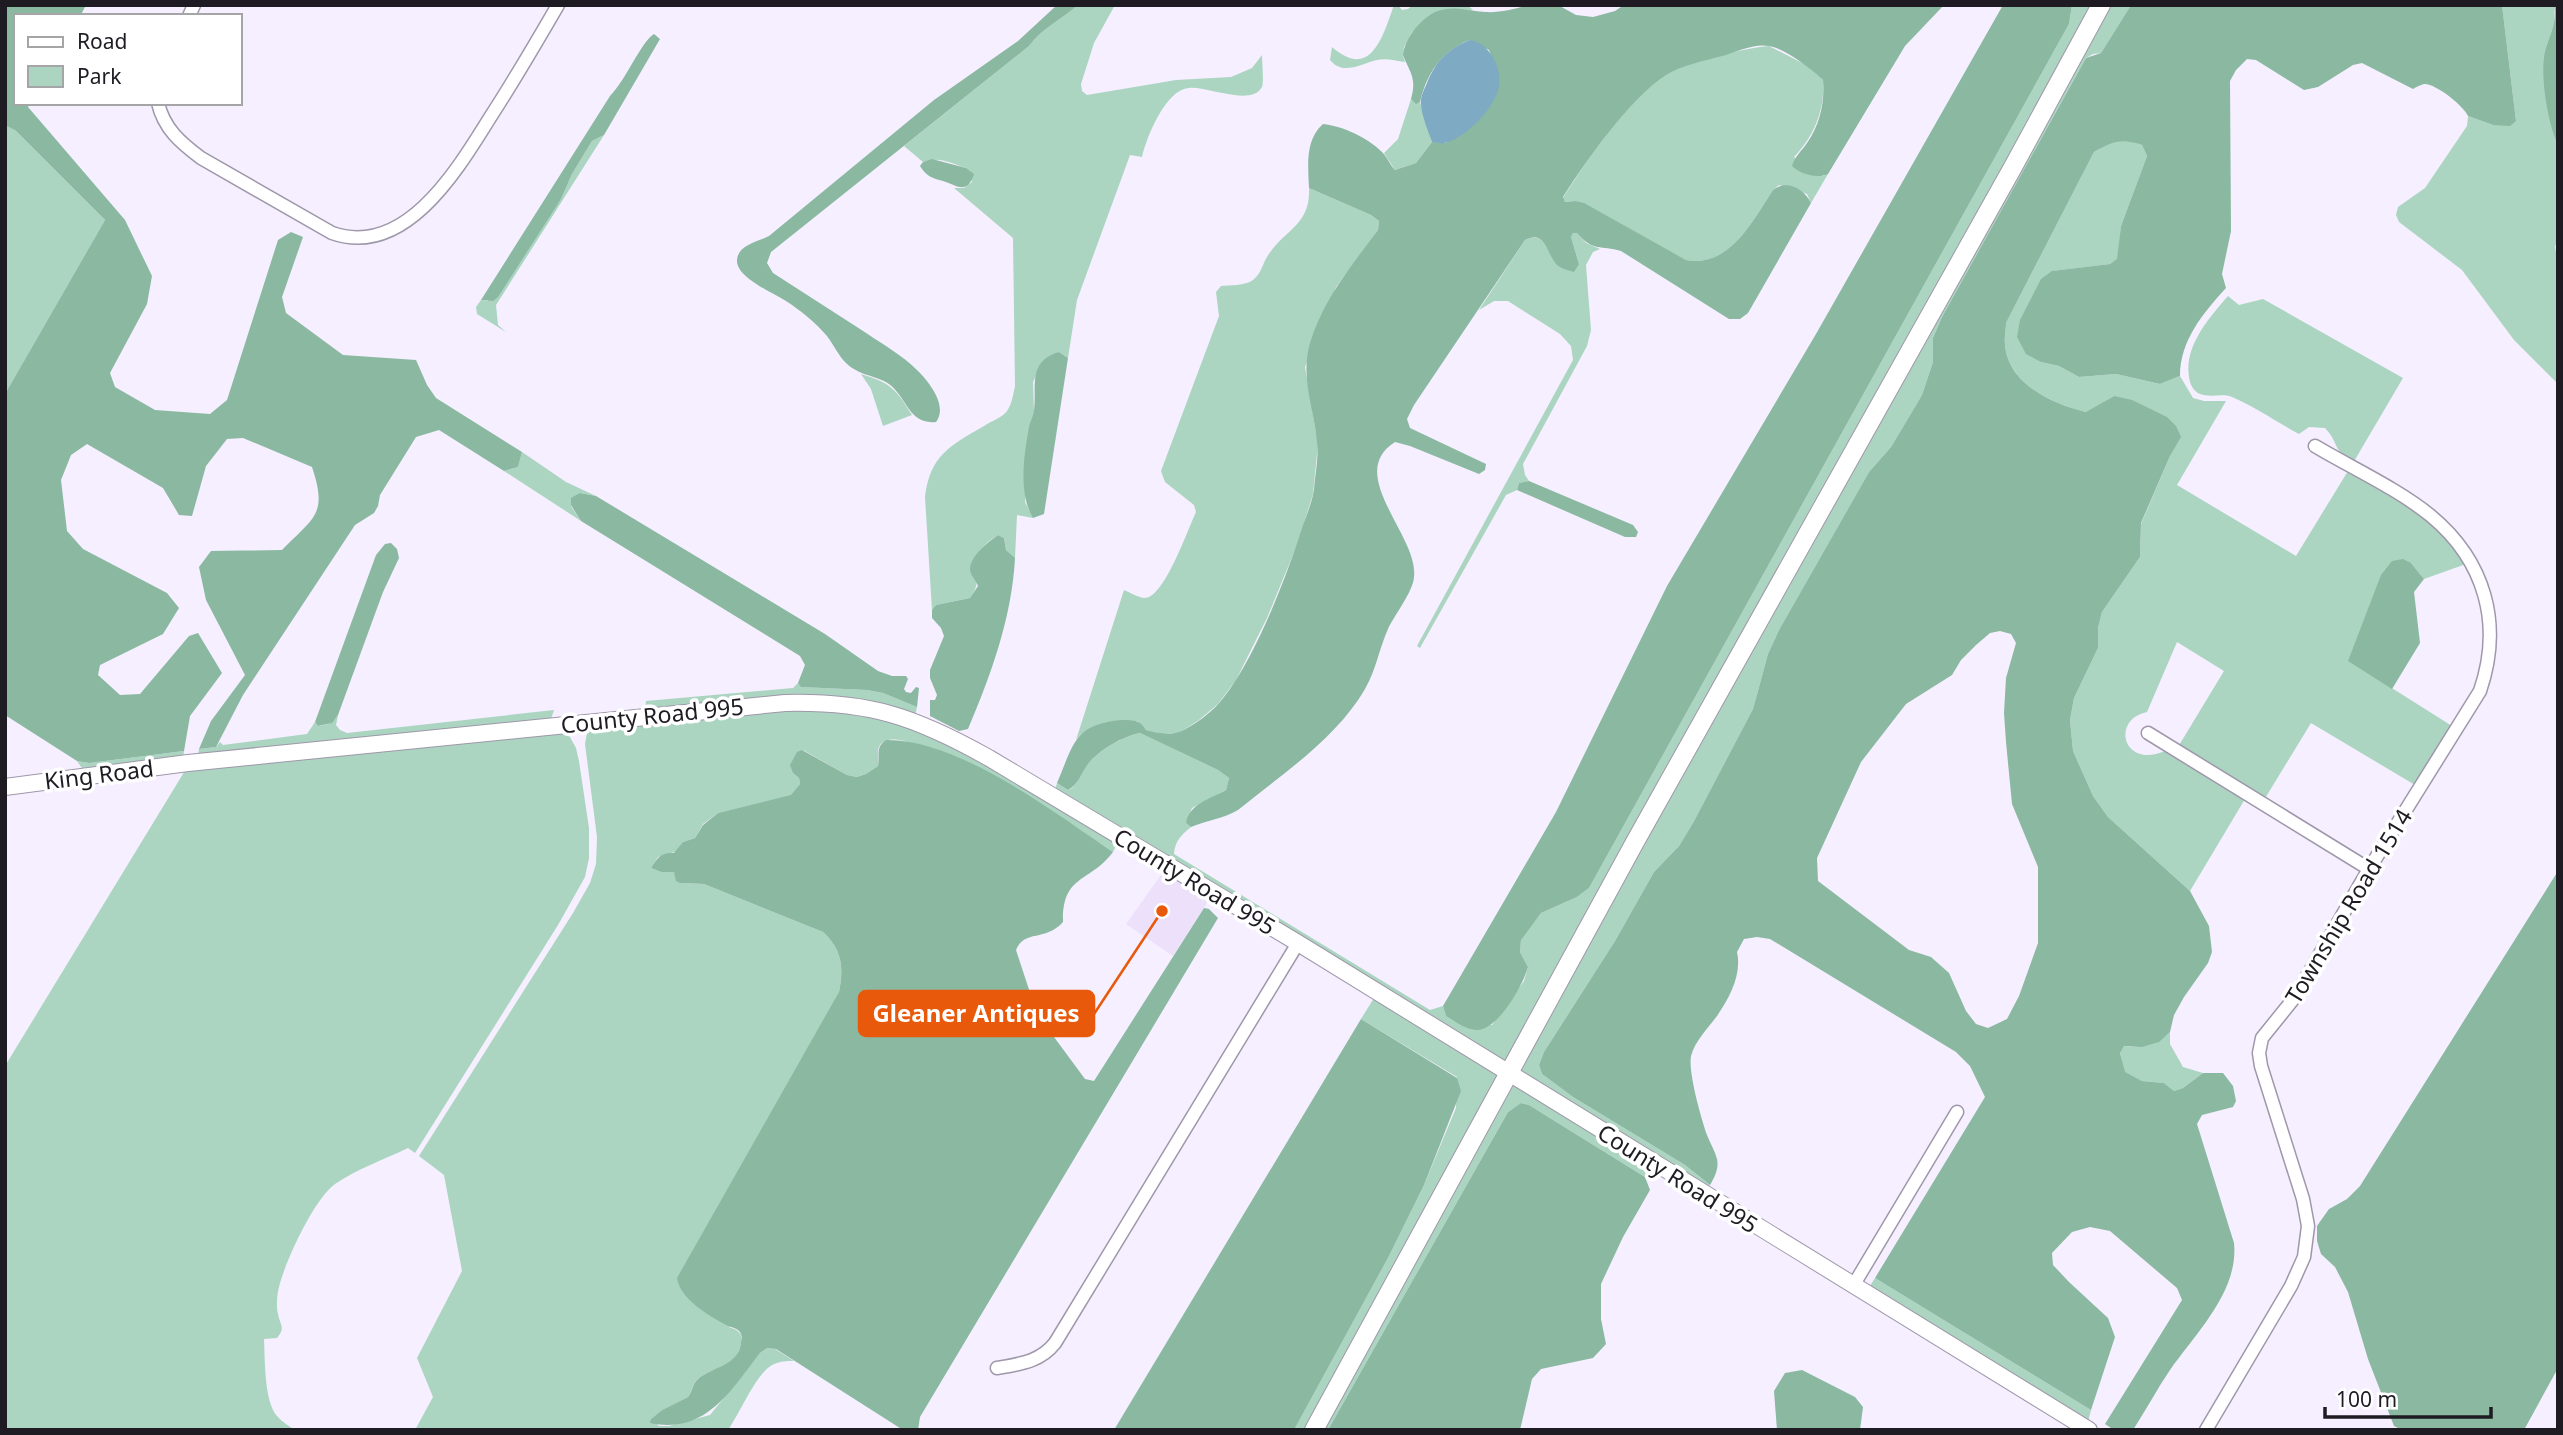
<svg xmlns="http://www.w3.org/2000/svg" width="2563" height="1435" viewBox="0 0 2563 1435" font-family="'Noto Sans',sans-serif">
<rect width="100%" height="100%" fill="#f5efff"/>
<polygon fill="#ece0fb" points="1164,871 1210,898 1173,956 1126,924"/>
<g fill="#abd5c0">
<polygon points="5,5 86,5 80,16 16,16 16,103 30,103 15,130 105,220 5,394"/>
<path d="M1078 5H1115L1094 43 1081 84 1082 91 1087 95 1176 80 1231 77 1252 68 1262 55C1262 62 1264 83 1262 87 1251 107 1207 86 1189 88 1166 89 1146 138 1142 157L1130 155 1077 300 1068 358 1059 352 1044 360 1033 382 1034 412 1028 436 1025 502 1033 518 1017 515 1015 558 1006 550 1004 538 998 535C957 561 990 571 970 598L936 605 932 610 925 497C930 455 951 445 984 426 991 421 1002 418 1007 411 1012 404 1013 395 1015 386L1013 238 954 188H964L972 182 966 168C951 163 939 156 923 162L904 146 1029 46C1042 28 1061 20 1078 5Z"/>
<path d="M1394 5H1398L1402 10 1408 9 1413 5H1467L1473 10 1445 9 1412 32 1404 47 1403 55 1405 62C1396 61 1386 58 1377 60 1360 64 1343 76 1330 60L1332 47C1371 81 1383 36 1394 5Z"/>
<path d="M2072 5H2098L1507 1064 1055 790 1057 783 1068 790 1072 788C1079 781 1082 772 1087 765 1099 750 1122 737 1140 733L1218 770 1229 778 1226 790 1192 808 1186 823 1191 827C1181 835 1175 841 1174 854L1430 1010 1443 1006 1446 1016 1492 1025 1524 981 1528 967 1520 952 1521 939 1541 913 1577 897 1589 888 2069 24Z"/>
<polygon points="2103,5 2131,5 2101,53 2093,54 2086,58 1942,317 1933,338 1933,362 1922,395 1891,447 1869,472 1779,630 1768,654 1753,709 1693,823 1679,846 1654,872 1615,941 1544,1052 1539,1065 1542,1074 1573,1097 1685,1165 1710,1185 1707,1190 1516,1071"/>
<polygon points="2502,5 2554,5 2555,29 2547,44 2558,144 2558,242 2555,246 2558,266 2558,384 2514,340 2462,270 2399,222 2396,215 2398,207 2425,188 2467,126 2468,116 2493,125 2516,121"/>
<path d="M1769 46 1808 66 1823 80C1825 110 1814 136 1794 157L1823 176 1828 174 1811 203 1807 194 1779 185 1773 190C1753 220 1730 268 1686 260L1575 201 1565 202 1563 198C1586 161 1630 97 1666 74 1686 62 1745 48 1769 46Z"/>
<polygon points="1411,99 1416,103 1420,102 1432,142 1416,163 1395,170 1384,153 1398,139"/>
<polygon points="604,135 496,305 498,325 506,332 477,314 476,307 481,300 488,301 561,199 572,174 592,141"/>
<path d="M2125 139 2142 145 2147 156 2121 226 2118 259 2110 264 2053 271 2041 362 2059 366 2079 377 2116 374 2160 384 2180 376 2193 398 2204 401H2226L2177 485 2296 556 2348 471 2410 507 2438 528 2466 564 2424 579 2411 563 2349 661 2452 726 2415 785 2311 723 2264 800 2178 747 2224 671 2177 642 2147 712C2111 719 2122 769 2165 751L2245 799 2190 891 2108 817 2093 796 2073 751 2070 720 2074 698 2098 648V628L2102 612 2140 557 2141 524 2170 456 2180 437 2114 396 2087 412C2054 405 2008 384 2005 345 2004 338 2006 330 2006 323L2094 152 2109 143Z"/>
<path d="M1309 188 1371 215 1379 221 1378 230 1336 287 1305 367 1318 444 1313 494 1297 545 1267 618 1236 680 1218 704 1199 720 1179 733 1163 734 1146 730 1137 721C1115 720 1090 721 1076 740L1124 590C1129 592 1139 598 1145 598 1164 598 1188 529 1196 512L1194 505 1165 482 1161 471 1219 316 1216 292 1221 286C1230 285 1245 286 1253 280 1261 274 1262 265 1267 257 1283 230 1311 226 1309 188Z"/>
<path d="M1573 233H1577L1586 243 1600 249 1593 252 1586 265 1591 330 1587 346 1523 464 1525 475 1529 481 1519 483 1517 490 1506 495 1420 648 1417 646 1573 360 1571 346 1560 334 1508 301H1494L1479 310 1525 240C1544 230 1549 251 1557 264H1579L1571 237Z"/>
<path d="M2228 296 2239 305 2263 299 2403 378 2353 463C2333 451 2339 443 2325 428L2309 427 2299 434C2277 422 2255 407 2232 397 2222 393 2210 398 2200 394 2193 391 2190 384 2189 377 2184 346 2209 318 2228 296Z"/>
<path d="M861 374C891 383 896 389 912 415L883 426 871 389Z"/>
<polygon points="522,452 566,482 596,496 580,493 571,506 581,521 504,471 518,467"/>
<polygon points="798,683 802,687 867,690 883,693 917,707 915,716 876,704 645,710 646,701 793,688"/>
<path d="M782 708 855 711 941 739 1118 842 1113 852C1050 811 988 762 915 744 905 741 887 735 880 745 876 750 879 760 878 766L866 774 857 777 847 775 803 750 793 773 799 778 800 784 791 796 718 813 703 824 695 838 683 842 678 851 658 857 651 868 661 872H674L680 883 704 884 823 932C842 949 844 968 839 992L729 1327C738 1330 743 1333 741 1343 739 1365 714 1367 699 1378 692 1383 693 1390 688 1397L662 1410 651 1419 659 1426H669L710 1415 760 1353 767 1348 775 1349 794 1361C786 1361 780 1361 772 1365 756 1374 740 1413 728 1430H415L433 1397 417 1358 462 1271 444 1175 419 1156 573 913 590 883 596 864 597 837 585 744 588 727Z"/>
<path d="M554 710 551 719 198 757 199 749 216 747 220 742 223 745 307 734 315 722 318 726C328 725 332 723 338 715L336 725 340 730 347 733Z"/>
<path d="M565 728 576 748 579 761 589 828V858L585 877 558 925 415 1153 408 1148C385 1159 355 1170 335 1184 314 1199 285 1262 279 1287 277 1294 276 1307 278 1314 280 1325 286 1328 277 1338L264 1339C265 1359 264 1401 277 1416 282 1422 289 1426 295 1430H5V1066L186 769Z"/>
<polygon points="184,751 183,759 84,771 77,761 89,763"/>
<polygon points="1374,998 1500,1075 1307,1430 1294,1430 1389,1256 1424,1185 1456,1108 1457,1077 1361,1019"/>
<path d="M2170 1032V1044L2183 1067 2203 1073 2183 1088 2174 1091 2164 1083 2142 1081 2124 1072 2120 1052 2124 1046C2144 1048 2155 1045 2170 1032Z"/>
<polygon points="1511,1081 1649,1168 1645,1177 1529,1105 1521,1103 1508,1112 1328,1430 1321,1430"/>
<polygon points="1875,1278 2091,1410 2088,1422 1868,1289"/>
</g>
<g fill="#8ab8a1" fill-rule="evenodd">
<path d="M5 5H86L80 16H16V103H30L28 107 125 220 152 276 147 304 110 373 115 387 155 410 210 414 227 400 278 240 291 232 303 237 282 297 286 313 343 355 416 360 427 385 436 398 522 452 518 467 504 471 439 430 416 437 380 495 378 506 374 513 355 525 243 695 216 747 199 749 211 721 245 675 206 600 199 567 211 551 282 550C314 517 328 515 312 467L243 438 227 439 206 466 192 516 179 515 163 488 87 444 71 455 61 480 67 531 83 549 167 593 179 608 163 634 100 665 98 675 120 695 140 694 189 636 198 633 222 673 190 716 184 751 89 763 77 761 5 715V394L105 220 15 130 5 125Z"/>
<path d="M1057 5H1078C1061 20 1042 28 1029 46L771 252 767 263 773 273C802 292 831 310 860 329 879 342 901 354 918 371 930 383 948 406 936 422 906 425 907 392 884 381 871 375 857 374 846 363 838 355 834 345 827 336 816 323 800 310 786 301 774 293 737 278 737 261 737 245 758 242 769 236L934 100 1018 41Z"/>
<path d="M1529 5H1558L1576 15 1593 17 1615 11 1624 5H1944L1905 46 1828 174C1817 179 1800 174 1792 166 1795 156 1801 152 1807 143 1820 125 1825 101 1823 80 1812 69 1784 48 1769 46 1754 43 1736 52 1722 56 1704 61 1682 65 1666 75 1630 98 1586 161 1563 197L1565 202 1575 201 1584 203 1686 260C1730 268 1753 220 1773 190 1787 179 1804 189 1811 203L1748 313 1740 319H1729L1621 251C1601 245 1593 252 1577 233H1573L1571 237 1579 264 1574 272C1568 270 1562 269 1557 265 1546 253 1546 229 1525 240L1414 405 1407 419 1410 428 1486 464 1485 470 1479 474 1410 446 1395 442C1344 474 1419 536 1414 577 1413 592 1395 614 1388 629 1379 649 1376 670 1365 689 1336 739 1282 774 1238 810 1223 819 1207 820 1191 827L1186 823C1189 804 1210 799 1226 790L1229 778 1218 770 1140 733C1122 737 1100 749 1088 764 1081 773 1079 784 1068 790L1057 783C1074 744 1074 723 1123 720 1134 720 1140 720 1146 730 1157 733 1171 736 1182 731 1195 724 1210 714 1220 702 1254 662 1287 576 1303 525 1307 514 1312 502 1314 490 1315 475 1319 457 1317 442 1314 407 1300 379 1310 343 1323 300 1351 266 1378 230L1379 221 1371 215 1309 188C1308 165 1305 140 1323 124 1343 126 1368 138 1382 152 1388 158 1390 165 1395 170L1416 163 1432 142 1446 143 1499 77 1489 50 1469 40C1441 52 1427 73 1420 102L1416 104 1411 99C1417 78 1410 73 1403 55 1405 36 1426 11 1446 9 1459 7 1472 11 1485 12 1500 13 1514 9 1529 5Z"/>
<path d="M2003 5H2072L2069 24 1589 888 1577 897 1541 913 1521 940 1520 952 1528 967C1523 985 1498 1030 1477 1030 1466 1030 1455 1021 1446 1016L1443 1006 1556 812 1667 586 1816 334Z"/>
<path d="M2131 5H2502L2516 121 2510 126 2493 125 2468 116C2464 106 2435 83 2424 84 2420 85 2416 87 2413 89L2362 63 2353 65 2318 87 2304 90 2256 60 2247 59 2236 70 2230 81 2231 231 2222 274 2226 288C2203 313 2180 341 2180 376L2160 384 2116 374 2079 377 2059 366 2041 362 2026 354 2017 337 2020 320 2041 279 2052 271 2110 264 2117 259 2121 226 2147 156 2142 145C2121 138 2113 141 2094 152L2006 323C2006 330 2004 338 2005 345 2008 384 2054 405 2086 412L2114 396 2132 400 2167 417 2176 426 2181 437 2170 456 2141 523 2140 557 2102 612 2098 628V648L2074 698 2070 720 2073 751 2093 796 2108 817 2190 891 2209 926 2212 952 2208 963 2184 997 2174 1015 2170 1032 2159 1042 2142 1047 2124 1046 2120 1053 2125 1072 2142 1081 2164 1083 2174 1091 2183 1088 2203 1073H2223L2233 1086 2236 1101 2233 1107 2202 1115 2197 1124 2234 1243C2239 1291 2196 1333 2170 1370 2157 1389 2146 1410 2133 1430H2114L2105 1424 2182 1300 2177 1288 2110 1231 2090 1227 2072 1232 2052 1253 2053 1265 2069 1282 2108 1318 2115 1337 2091 1410 1875 1278 1985 1097 1970 1066 1956 1052 1770 939 1757 937 1744 939 1737 952C1742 974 1730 997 1717 1016 1708 1028 1695 1041 1691 1056 1688 1072 1701 1118 1707 1135 1710 1143 1715 1151 1717 1159 1719 1168 1715 1177 1710 1185L1685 1165 1573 1097 1542 1074 1539 1065 1544 1052 1615 941 1654 872 1679 846 1693 823 1753 709 1768 654 1779 630 1869 472 1891 447 1922 395 1933 362V338L1942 317 2086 58 2101 53ZM2000 631 2011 634 2016 643 2006 678 2004 713 2006 742 2012 804 2038 867V943L2019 996 2007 1019 1988 1028 1976 1024 1966 1011 1949 973 1931 957 1909 950 1818 881 1817 858 1861 762 1906 704 1952 675 1961 660 1976 645 1990 633Z"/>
<path d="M2554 5H2558V144C2548 125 2541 79 2544 58 2547 37 2558 28 2554 5Z"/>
<path d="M654 34 660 39 604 135 592 141 572 174 561 199 498 297 493 301 481 300 610 96C626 80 641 42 654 34Z"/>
<path d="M932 159 966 168 974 174C967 195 958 186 943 181 932 178 927 177 920 166L923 162Z"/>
<path d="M1059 352 1068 358 1044 514 1033 518C1018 493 1024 455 1029 427 1030 422 1033 417 1034 411 1037 388 1027 361 1059 352Z"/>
<polygon points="1529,481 1633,525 1638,532 1636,537 1625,537 1517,490 1519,483"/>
<polygon points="580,493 596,496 825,634 878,671 892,676 906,676 908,679 904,689 906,692 911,693 916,687 919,688 917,707 883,693 867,690 801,687 798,683 805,665 800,656 581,521 571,505 571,498"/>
<path d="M998 535 1004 538 1006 550 1015 558C1012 617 991 675 968 729L959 731 930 716V700H935L937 695 930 678V670L944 636 941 628 932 618V610L936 605 970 598 978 586C976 580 971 576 970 570 970 556 988 542 998 535Z"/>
<polygon points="391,543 397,549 399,558 383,592 338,715 332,723 318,726 315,722 376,555 385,544"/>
<polygon points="2403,559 2411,563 2424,579 2414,592 2420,643 2392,689 2348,661 2381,575 2392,561"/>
<path d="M886 740C959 739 1053 812 1113 852 1090 883 1062 874 1063 922 1045 942 1025 929 1016 950L1037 1014 1085 1079 1094 1081 1204 908 1209 909 1218 918 920 1417 918 1430H903L776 1349 767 1348 760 1353C731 1390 706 1435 650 1423L651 1419 662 1410 688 1397C693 1391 692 1384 698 1379 712 1367 740 1365 741 1342 742 1338 742 1336 740 1332 737 1328 730 1327 726 1325 708 1315 680 1299 677 1278L839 992C844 968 842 949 823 932L704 884 680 883 676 881 674 872H661L651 868C658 857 661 852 674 853L683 842 695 838 703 825 718 813 791 795 800 784 799 778 793 773 790 765 797 752 802 750 847 775 857 777 866 774 878 766C880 754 875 748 886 740Z"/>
<polygon points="2558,871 2558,1368 2524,1430 2402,1430 2394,1426 2368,1359 2348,1292 2335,1267 2321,1254 2317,1241 2317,1226 2329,1209 2347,1199 2360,1186"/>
<polygon points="1361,1019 1457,1078 1461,1091 1424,1185 1389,1256 1294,1430 1114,1430"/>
<polygon points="1521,1103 1529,1105 1645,1177 1650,1190 1623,1237 1601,1284 1601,1319 1606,1344 1593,1358 1541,1369 1532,1379 1520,1430 1328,1430 1508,1112"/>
<polygon points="1802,1370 1855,1397 1863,1407 1860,1430 1777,1430 1774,1391 1785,1373"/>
</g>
<path fill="#7eaac3" d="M1469 40C1489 42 1502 67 1499 86 1495 108 1468 135 1448 142 1443 144 1438 143 1432 142 1429 133 1421 114 1421 104 1420 97 1424 90 1427 83 1436 61 1447 50 1469 40Z"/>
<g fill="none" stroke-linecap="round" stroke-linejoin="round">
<g stroke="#9f97aa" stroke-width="15">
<g id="street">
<polyline points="189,16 194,5"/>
<path d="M158 103C164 129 181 143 201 158L332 233C406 259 459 167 491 116 515 79 536 43 558 5"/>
<polyline points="2148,733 2369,869"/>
<polyline points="1853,1286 1957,1112"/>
<path d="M997 1368C1020 1364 1040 1362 1055 1343L1298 943"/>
<path d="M2206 1430 2291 1286 2304 1257 2308 1226 2303 1199 2261 1066 2259 1053 2262 1038 2295 997 2369 869 2480 691C2503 624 2485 561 2431 516 2398 489 2352 468 2315 446"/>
</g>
</g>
<g stroke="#9f97aa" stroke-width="18">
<path id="secondary" d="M5 787 188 763 785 703C870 701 916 717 989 758L1298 943 2089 1430"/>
</g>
<g stroke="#9f97aa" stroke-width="20">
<polyline id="primary" points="1314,1430 1635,842 2013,167 2101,5"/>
</g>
<use href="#street" stroke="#fff" stroke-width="12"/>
<use href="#secondary" stroke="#fff" stroke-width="16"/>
<use href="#primary" stroke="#fff" stroke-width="18"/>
</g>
<g text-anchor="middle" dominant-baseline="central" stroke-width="7" stroke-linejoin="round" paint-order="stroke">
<g font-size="23" fill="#1e1b22" stroke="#fff">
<text transform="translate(652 715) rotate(-6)">County Road 995</text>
<text transform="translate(99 774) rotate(-7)">King Road</text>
<text transform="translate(1195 881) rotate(31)">County Road 995</text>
<text transform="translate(2348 906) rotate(-59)">Township Road 1514</text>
<text transform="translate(1678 1178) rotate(32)">County Road 995</text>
</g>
</g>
<path fill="none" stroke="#e8590c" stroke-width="2.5" d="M1162 911L1094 1014"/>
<circle fill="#e8590c" stroke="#fff" stroke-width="2.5" cx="1162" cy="911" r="7"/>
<rect fill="#e8590c" stroke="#e8590c" stroke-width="2.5" x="859" y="991" width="235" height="45" rx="7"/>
<g font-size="24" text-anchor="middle" font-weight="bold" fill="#fff">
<text x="976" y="1022">Gleaner Antiques</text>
</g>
<rect width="2563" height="1435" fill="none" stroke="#1e1b22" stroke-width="14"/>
<rect x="14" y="14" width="228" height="91" fill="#ffffff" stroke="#a5a4a7" stroke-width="2"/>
<rect x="28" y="37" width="35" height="10" fill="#ffffff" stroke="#a5a4a7" stroke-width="2"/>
<text x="77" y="49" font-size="21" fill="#1e1b22">Road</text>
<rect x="28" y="66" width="35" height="21" fill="#abd5c0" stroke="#a5a4a7" stroke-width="2"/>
<text x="77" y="84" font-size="21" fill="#1e1b22">Park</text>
<path d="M2325 1407v10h166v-10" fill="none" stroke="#1e1b22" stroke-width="3.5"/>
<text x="2336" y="1407" font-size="21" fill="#1e1b22" stroke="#ffffff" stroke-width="5" paint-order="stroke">100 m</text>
</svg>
